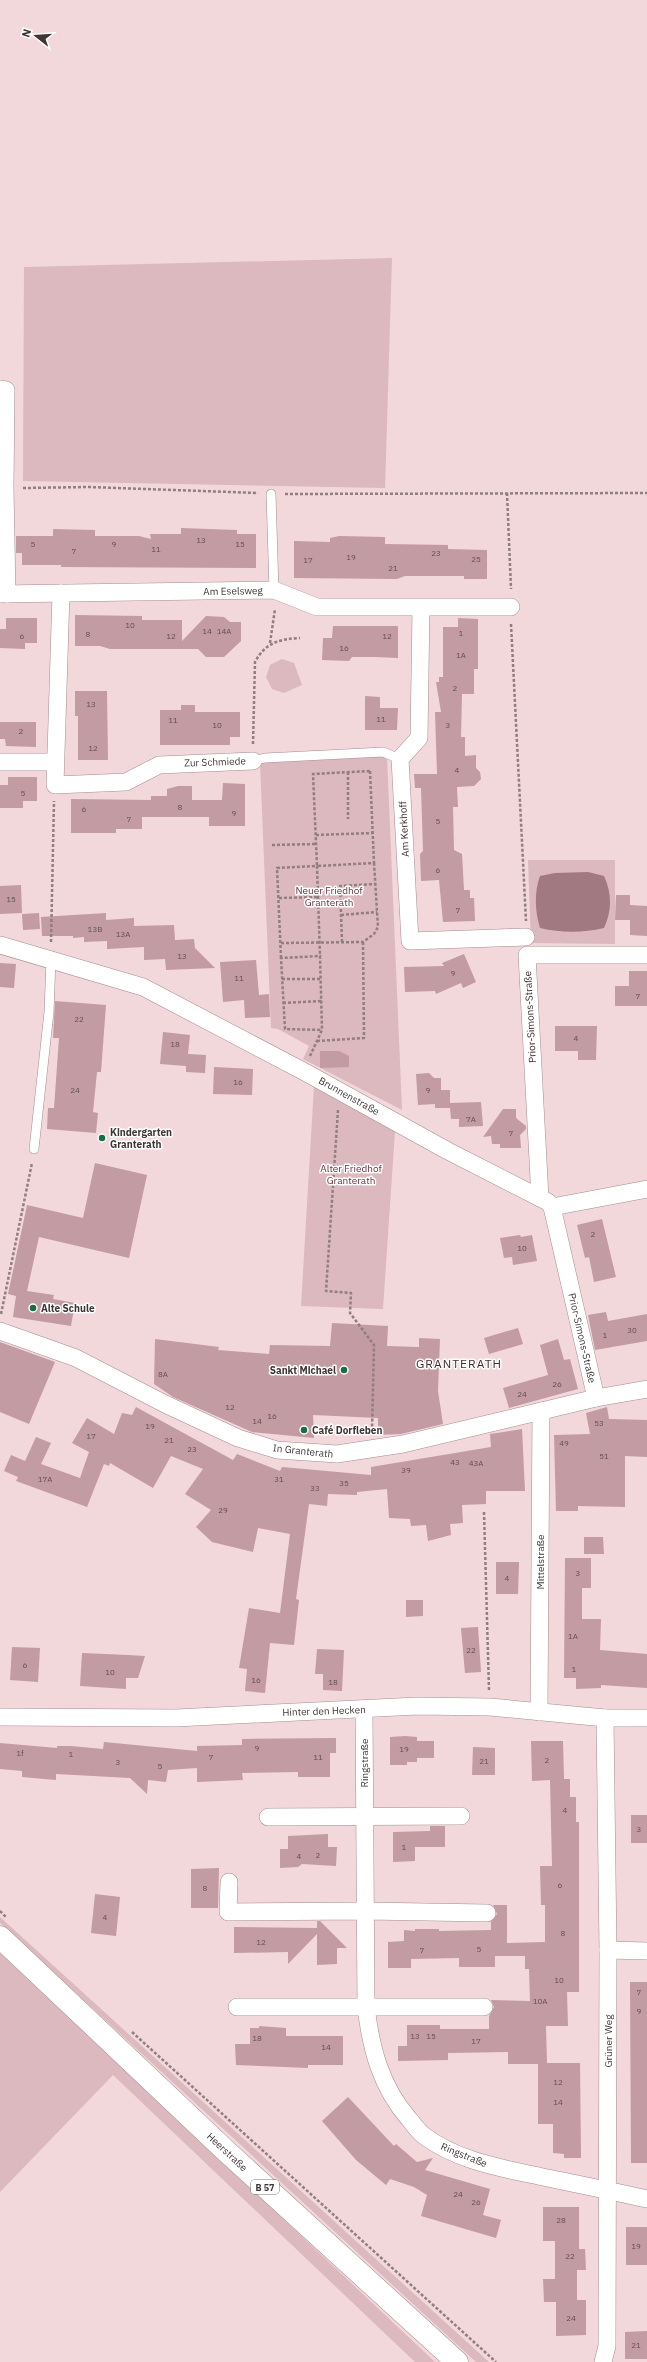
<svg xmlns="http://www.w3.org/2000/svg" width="647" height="2362" viewBox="0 0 647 2362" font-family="'IBM Plex Sans',sans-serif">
<rect width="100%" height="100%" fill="#f2d7db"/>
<g fill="#dbb9be">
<polygon points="392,258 385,488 23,481 24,267"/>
<polygon points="282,659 294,663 302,685 284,693 272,689 266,677 270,665"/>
<polygon points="387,756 402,1110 303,1059 309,1046 278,1029 271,1028 260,763"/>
<polygon points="528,860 615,860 615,944 531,943"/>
<polygon points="314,1086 395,1131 383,1309 301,1306"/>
<polygon points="0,1917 489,2362 476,2362 0,1923"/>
<polygon points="0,1952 435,2362 415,2362 113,2075 0,2192"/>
</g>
<path fill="#a07981" d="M588 872 604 876C612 893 612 911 604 928 582 933 562 933 540 928 535 912 534 892 540 876L555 873Z"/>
<g fill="#c39ba2">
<polygon points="181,528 237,530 237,534 256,534 256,568 61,567 61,565 22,565 22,553 16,553 16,536 53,536 53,529 95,530 95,536 139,536 151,539 150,534 181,534"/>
<polygon points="339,536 385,537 385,544 448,545 448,549 487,550 487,579 464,579 464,576 405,576 397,579 294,578 294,541 330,542 330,538"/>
<polygon points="75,615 142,616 142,620 182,620 182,641 206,616 224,617 230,622 241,622 241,641 224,657 206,657 198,649 110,649 100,646 75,646"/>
<polygon points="6,618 37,618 37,643 25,643 25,649 0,648 0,629 6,629"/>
<polygon points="458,618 478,619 478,669 474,669 474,694 462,694 461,737 465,737 465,756 476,755 476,768 480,772 481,779 474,786 457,787 458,807 453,807 454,850 462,854 464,890 470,890 470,898 474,898 475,921 443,922 439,880 421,881 420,854 423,851 421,788 415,788 414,774 437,774 435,712 441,712 436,682 439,682 439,677 443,677 443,627 458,627"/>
<polygon points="333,626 398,626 398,658 375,657 352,657 349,661 322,660 323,638 332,638"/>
<polygon points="75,691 107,691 108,760 78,760 78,716 75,716"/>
<polygon points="365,696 380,697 380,708 398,708 397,730 365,730"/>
<polygon points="181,705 195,705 195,712 240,712 240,737 230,737 230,745 160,745 160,710 181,710"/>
<polygon points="0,722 36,722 36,747 6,746 5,739 0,739"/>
<polygon points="8,777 37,777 37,801 23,801 23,808 0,808 0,785 8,785"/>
<polygon points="223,783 245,784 245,826 209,826 209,817 142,817 142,829 116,829 116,833 71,833 71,799 151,800 151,796 167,796 167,789 178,786 192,786 192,800 222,800"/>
<polygon points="21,885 22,913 0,914 0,886"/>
<polygon points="616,895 630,895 630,905 647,906 647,936 630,935 630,920 615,920"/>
<polygon points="39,913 40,929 23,930 22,914"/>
<polygon points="106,913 106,920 134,918 134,926 174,925 175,940 194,939 195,948 215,968 166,970 165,959 144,960 144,947 107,949 107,941 84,942 84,937 73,938 73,936 42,936 41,917"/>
<polygon points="464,954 476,982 463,988 461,983 436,994 435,991 405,992 404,967 444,966 442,963"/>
<polygon points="256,960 259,995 269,994 270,1017 245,1018 244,1000 223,1002 220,962"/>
<polygon points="0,963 16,964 14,988 0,987"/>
<polygon points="629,971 647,971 647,1006 615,1006 615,986 629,986"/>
<polygon points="55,1001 106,1005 101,1072 97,1072 93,1112 98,1113 96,1133 47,1129 48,1108 54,1108 59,1038 53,1038"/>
<polygon points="555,1026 597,1026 596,1060 578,1060 578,1051 555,1051"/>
<polygon points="163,1032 190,1035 188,1054 206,1055 205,1073 186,1072 186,1066 160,1064"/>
<polygon points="320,1051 339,1051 349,1056 349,1067 320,1068"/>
<polygon points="214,1067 253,1069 252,1095 213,1094"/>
<polygon points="429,1073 434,1078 441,1078 441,1090 450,1090 450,1103 481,1102 483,1126 459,1127 459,1119 451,1119 450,1108 435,1108 435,1104 418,1105 416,1074"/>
<polygon points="503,1109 516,1109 516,1118 526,1126 526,1129 520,1135 521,1148 500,1148 500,1144 492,1144 491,1136 483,1137"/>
<polygon points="95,1163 147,1175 129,1258 39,1237 27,1291 54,1295 53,1299 75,1303 71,1326 13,1317 16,1296 8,1294 27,1205 83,1218"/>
<polygon points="602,1219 616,1277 594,1282 589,1257 585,1258 577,1225"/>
<polygon points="520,1235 521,1237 532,1235 537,1261 513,1265 512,1257 504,1258 500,1238"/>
<polygon points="606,1312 608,1321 647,1314 647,1341 595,1350 588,1315"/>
<polygon points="332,1323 388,1326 387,1346 419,1347 419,1338 440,1339 438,1391 443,1424 401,1434 378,1435 378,1418 313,1415 314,1438 252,1432 173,1397 154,1384 155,1339 219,1347 218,1350 269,1354 270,1345 330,1346"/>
<polygon points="518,1328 523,1344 489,1354 484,1338"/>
<polygon points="558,1339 564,1360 570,1359 578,1389 509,1408 503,1388 548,1375 540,1345"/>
<polygon points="0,1342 55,1362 29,1424 0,1412"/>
<polygon points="136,1407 233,1460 237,1454 280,1471 282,1467 371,1475 371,1467 491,1447 490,1434 522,1429 525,1491 486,1491 486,1504 462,1505 463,1523 450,1524 451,1535 428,1541 426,1525 411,1526 410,1519 389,1518 387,1489 357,1492 357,1495 328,1494 327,1506 309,1504 296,1599 299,1600 294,1645 270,1643 265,1693 245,1691 247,1669 239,1668 249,1608 280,1613 290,1534 258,1528 253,1552 212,1542 196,1527 211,1510 185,1494 203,1469 171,1456 153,1488 110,1463 109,1466 104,1464 87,1507 16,1481 18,1477 4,1471 11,1455 25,1461 36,1437 51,1443 41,1464 80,1478 89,1452 72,1443 87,1418 114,1434 122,1413 132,1415"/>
<polygon points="607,1407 609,1419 647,1420 647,1457 625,1456 625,1507 578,1506 578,1511 556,1511 554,1435 590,1434 586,1413"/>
<polygon points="584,1537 603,1537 604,1554 584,1554"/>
<polygon points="565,1558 591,1558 591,1588 582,1588 582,1619 601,1619 600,1650 647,1654 647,1688 601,1685 601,1688 576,1689 576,1678 564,1678"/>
<polygon points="496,1562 519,1562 518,1594 496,1594"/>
<polygon points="406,1600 423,1600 423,1616 406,1617"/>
<polygon points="478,1627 481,1672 465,1673 461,1628"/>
<polygon points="12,1647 40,1648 38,1682 10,1680"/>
<polygon points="317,1649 344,1650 342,1691 323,1690 323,1674 315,1674"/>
<polygon points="82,1653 128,1655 145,1656 138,1678 126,1678 126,1689 80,1686"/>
<polygon points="405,1736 417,1737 417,1741 434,1741 434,1758 417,1758 417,1762 407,1762 407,1765 390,1765 390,1737"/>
<polygon points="336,1738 336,1753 330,1753 330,1777 298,1777 298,1772 242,1773 243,1780 197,1782 197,1768 168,1770 166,1782 148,1780 147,1794 130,1778 56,1774 56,1780 22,1777 22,1771 0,1769 0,1743 57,1748 57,1746 71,1746 103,1749 104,1742 197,1751 197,1746 242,1745 242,1739"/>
<polygon points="531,1741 563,1741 564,1779 570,1779 570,1797 576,1797 576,1822 579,1822 579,1992 567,1992 568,2026 546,2026 547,2063 580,2063 581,2158 564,2158 564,2154 553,2153 553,2124 538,2124 538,2064 508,2064 508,2052 448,2053 448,2060 398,2061 398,2046 407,2046 407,2025 440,2025 440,2029 489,2029 489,2016 494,2007 491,2000 530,2001 529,1969 525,1969 525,1956 495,1956 495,1967 459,1967 459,1958 411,1959 411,1968 388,1968 388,1942 404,1941 404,1930 415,1931 415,1929 439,1929 439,1931 491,1930 491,1922 497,1914 493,1905 507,1905 507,1943 545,1942 545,1905 541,1905 540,1866 552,1866 550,1780 532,1781"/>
<polygon points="473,1747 495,1748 495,1775 472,1775"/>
<rect x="631" y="1815" width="16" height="28"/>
<polygon points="430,1826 445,1826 445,1847 415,1847 415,1861 393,1862 393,1832 430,1831"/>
<polygon points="328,1834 328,1847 337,1847 336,1866 302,1864 298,1867 280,1868 280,1849 288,1849 288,1836"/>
<polygon points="219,1868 218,1908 191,1908 191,1869"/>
<polygon points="95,1894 120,1897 116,1936 91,1933"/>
<polygon points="317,1921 320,1921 347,1948 337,1948 337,1964 317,1965 317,1934 288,1964 288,1952 234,1953 234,1927 317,1928"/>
<polygon points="630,1982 647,1982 647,2163 631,2163"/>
<polygon points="259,2026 286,2028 286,2036 343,2036 343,2065 308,2065 308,2068 236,2065 235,2044 250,2044 250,2028 259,2028"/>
<polygon points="348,2097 394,2146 396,2144 417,2162 433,2158 425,2170 490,2189 483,2215 501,2220 496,2238 421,2216 427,2195 414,2187 390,2179 386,2185 356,2160 322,2121"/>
<polygon points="543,2207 579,2207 579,2249 585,2249 586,2270 577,2270 577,2300 586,2300 586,2335 556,2336 556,2302 544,2302 543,2279 555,2279 555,2241 543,2241"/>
<rect x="626" y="2227" width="21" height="38"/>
<polygon points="647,2331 647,2359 625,2359 625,2332"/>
</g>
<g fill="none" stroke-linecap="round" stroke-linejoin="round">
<g stroke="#a58c91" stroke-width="10">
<g id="lane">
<polyline points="271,494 274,590"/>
<polyline points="253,761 265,758 383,752 400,759"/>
<polyline points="34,1149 49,1012 51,959"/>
</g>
</g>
<g stroke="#a58c91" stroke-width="18">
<g id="street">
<polyline points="0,389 6,390 5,488 7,594"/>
<polyline points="61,593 55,785 126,782 159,765 253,761"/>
<polyline points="0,594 274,590 317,607 511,607"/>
<polyline points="421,608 419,738 400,759 410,941 526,937"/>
<polyline points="0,762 55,762"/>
<polyline points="0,945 143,987 303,1071 448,1151 548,1202 552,1207 647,1189"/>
<polyline points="540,1198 527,955 647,955"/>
<polyline points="552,1207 596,1398"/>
<polyline points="0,1331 76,1358 165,1404 238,1438 277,1450 337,1454 403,1444 596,1398 647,1389"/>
<path d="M364 1710 366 2007C371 2049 381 2087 409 2119 413 2124 418 2131 423 2135 457 2161 501 2168 543 2177 577 2184 612 2191 647 2199"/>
<polyline points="539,1712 541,1411"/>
<polyline points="0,1717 176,1718 417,1706 490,1707 605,1718 647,1718"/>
<polyline points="268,1817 461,1816"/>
<polyline points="229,1882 228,1912 366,1911 487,1913"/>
<polyline points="608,1950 647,1951"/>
<polyline points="237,2007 484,2007"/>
<polyline points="603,2362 607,2346 608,1950 605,1718"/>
</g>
</g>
<g stroke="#a58c91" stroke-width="23">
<polyline id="primary" points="0,1937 226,2151 457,2362"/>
</g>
<g stroke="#907e80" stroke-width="2.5" stroke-dasharray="3 2" stroke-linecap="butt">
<polyline points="23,488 89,487 258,493"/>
<polyline points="507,493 511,589"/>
<polyline points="285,494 647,493"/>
<polyline points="511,624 526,921"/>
<polyline points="270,643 275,609"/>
<path d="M253 744 255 662C265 643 279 639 300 638"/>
<polygon points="370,771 374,863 317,866 313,774"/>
<polyline points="348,772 348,819"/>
<polyline points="316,835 373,833"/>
<polyline points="272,845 316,844"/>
<polyline points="279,898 319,897"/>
<polyline points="341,915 377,912"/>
<polyline points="51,942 54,801"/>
<polyline points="342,942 340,886 375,884"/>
<polyline points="281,943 363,942 374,934 378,927 374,863"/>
<polyline points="281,958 277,868 317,866 320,956"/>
<polyline points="282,979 321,979"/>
<polyline points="283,1003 322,1001"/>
<polyline points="317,1041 364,1038 363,942"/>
<polyline points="310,1056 322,1030 320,956 281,958 285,1029 322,1030"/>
<polyline points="338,1110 326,1291 351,1293 350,1313 374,1345 372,1431"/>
<polyline points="1,1314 32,1163"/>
<polyline points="484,1512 489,1690"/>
<polyline points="0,1911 7,1918"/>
<polyline points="132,2032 496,2362"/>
</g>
<use href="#lane" stroke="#fff" stroke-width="9"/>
<use href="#street" stroke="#fff" stroke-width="17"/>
<use href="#primary" stroke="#fff" stroke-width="22"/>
</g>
<g fill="#146f43" stroke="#fff" stroke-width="1.5">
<circle cx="102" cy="1138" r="4"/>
<circle cx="33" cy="1308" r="4"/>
<circle cx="344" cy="1370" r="4"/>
<circle cx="304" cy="1430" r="4"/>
</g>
<g text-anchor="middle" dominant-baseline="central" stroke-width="3" stroke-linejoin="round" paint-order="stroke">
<g font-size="8" fill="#604e51">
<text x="201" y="540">13</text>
<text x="33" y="544">5</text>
<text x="114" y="544">9</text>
<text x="240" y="544">15</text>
<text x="156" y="549">11</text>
<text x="74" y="551">7</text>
<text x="436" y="553">23</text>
<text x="351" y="557">19</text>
<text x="476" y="559">25</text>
<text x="308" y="560">17</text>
<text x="393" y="568">21</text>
<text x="130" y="625">10</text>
<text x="207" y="631">14</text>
<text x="224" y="631">14A</text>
<text x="461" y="633">1</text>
<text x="88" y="634">8</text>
<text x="22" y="636">6</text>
<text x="171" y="636">12</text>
<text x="387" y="636">12</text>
<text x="344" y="648">16</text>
<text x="461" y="655">1A</text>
<text x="455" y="688">2</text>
<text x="91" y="704">13</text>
<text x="381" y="719">11</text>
<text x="173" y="720">11</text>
<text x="217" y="725">10</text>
<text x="448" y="725">3</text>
<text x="21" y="731">2</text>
<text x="93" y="748">12</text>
<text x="457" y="770">4</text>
<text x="23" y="793">5</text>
<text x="180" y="807">8</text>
<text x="84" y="809">6</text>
<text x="234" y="813">9</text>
<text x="129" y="819">7</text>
<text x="438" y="821">5</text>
<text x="438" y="870">6</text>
<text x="11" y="899">15</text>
<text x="458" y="910">7</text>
<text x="95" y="929">13B</text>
<text x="123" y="934">13A</text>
<text x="182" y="956">13</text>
<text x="453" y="973">9</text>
<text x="239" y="978">11</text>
<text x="638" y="996">7</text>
<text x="79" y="1019">22</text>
<text x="576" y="1038">4</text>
<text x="175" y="1044">18</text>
<text x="238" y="1082">16</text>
<text x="75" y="1090">24</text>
<text x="428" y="1090">9</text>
<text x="471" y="1119">7A</text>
<text x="511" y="1133">7</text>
<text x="593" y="1234">2</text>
<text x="522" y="1248">10</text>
<text x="632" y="1330">30</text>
<text x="605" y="1335">1</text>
<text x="163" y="1374">8A</text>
<text x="557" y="1384">26</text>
<text x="522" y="1394">24</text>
<text x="230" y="1407">12</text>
<text x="272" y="1416">16</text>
<text x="257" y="1421">14</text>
<text x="599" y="1423">53</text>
<text x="150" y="1426">19</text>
<text x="91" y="1436">17</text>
<text x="169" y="1440">21</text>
<text x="564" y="1443">49</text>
<text x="192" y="1449">23</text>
<text x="604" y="1456">51</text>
<text x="455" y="1462">43</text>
<text x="476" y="1463">43A</text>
<text x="406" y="1470">39</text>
<text x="45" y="1479">17A</text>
<text x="279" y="1479">31</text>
<text x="344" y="1483">35</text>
<text x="315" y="1488">33</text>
<text x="223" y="1510">29</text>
<text x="578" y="1573">3</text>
<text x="507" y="1578">4</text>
<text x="573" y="1636">1A</text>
<text x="471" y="1650">22</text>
<text x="25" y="1665">6</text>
<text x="574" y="1669">1</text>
<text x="110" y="1672">10</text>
<text x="256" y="1680">16</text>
<text x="333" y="1682">18</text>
<text x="257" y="1748">9</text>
<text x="404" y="1749">19</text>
<text x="20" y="1753">1f</text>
<text x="71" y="1754">1</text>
<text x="211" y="1757">7</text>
<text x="318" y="1757">11</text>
<text x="547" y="1760">2</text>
<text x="484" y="1761">21</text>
<text x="118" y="1762">3</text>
<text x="160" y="1766">5</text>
<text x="565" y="1810">4</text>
<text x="639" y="1829">3</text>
<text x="404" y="1847">1</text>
<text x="318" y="1855">2</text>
<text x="299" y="1856">4</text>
<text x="560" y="1885">6</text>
<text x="205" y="1888">8</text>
<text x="105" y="1917">4</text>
<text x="563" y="1933">8</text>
<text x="261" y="1942">12</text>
<text x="479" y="1949">5</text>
<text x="422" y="1950">7</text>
<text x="559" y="1980">10</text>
<text x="639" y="1992">7</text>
<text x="540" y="2001">10A</text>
<text x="639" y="2011">9</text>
<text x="415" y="2036">13</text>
<text x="431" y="2036">15</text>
<text x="257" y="2038">18</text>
<text x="476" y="2041">17</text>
<text x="326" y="2047">14</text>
<text x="558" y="2082">12</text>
<text x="558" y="2102">14</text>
<text x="458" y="2194">24</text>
<text x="476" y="2202">26</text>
<text x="561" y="2220">28</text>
<text x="636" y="2246">19</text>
<text x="570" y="2256">22</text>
<text x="571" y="2318">24</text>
<text x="636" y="2345">21</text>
</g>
<rect fill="#fff" stroke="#797272" stroke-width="1" x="251" y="2180" width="28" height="14" rx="3"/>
<g font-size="9" font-weight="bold" fill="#3f3536">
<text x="265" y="2187">B 57</text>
</g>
<g font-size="10" fill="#3f3536" stroke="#fff">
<text transform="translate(233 591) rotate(-1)">Am Eselsweg</text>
<text transform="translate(215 762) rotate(-2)">Zur Schmiede</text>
<text transform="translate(404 829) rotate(-93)">Am Kerkhoff</text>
<text transform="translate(530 1017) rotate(-93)">Prior-Simons-Straße</text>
<text transform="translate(349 1096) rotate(29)">Brunnenstraße</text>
<text transform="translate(582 1338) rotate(77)">Prior-Simons-Straße</text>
<text transform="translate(303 1451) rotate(6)">In Granterath</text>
<text transform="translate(540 1562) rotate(-90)">Mittelstraße</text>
<text transform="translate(324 1711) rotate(-2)">Hinter den Hecken</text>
<text transform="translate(364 1763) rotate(-90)">Ringstraße</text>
<text transform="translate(608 2041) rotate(-90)">Grüner Weg</text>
<text transform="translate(227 2152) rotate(43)">Heerstraße</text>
<text transform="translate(464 2155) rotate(22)">Ringstraße</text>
</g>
<g font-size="10" fill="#69323f" stroke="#fff">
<text x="329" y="890">Neuer Friedhof<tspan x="329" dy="12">Granterath</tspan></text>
<text x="351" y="1168">Alter Friedhof<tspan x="351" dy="12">Granterath</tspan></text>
</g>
<g font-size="10" font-weight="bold" fill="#3f3536" stroke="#fff" text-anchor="start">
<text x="110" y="1132">Kindergarten<tspan x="110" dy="12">Granterath</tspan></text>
<text x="41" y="1308">Alte Schule</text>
<text x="336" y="1370" text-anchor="end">Sankt Michael</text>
<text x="312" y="1430">Café Dorfleben</text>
</g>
<g font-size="12" letter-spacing="1" fill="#422e32" stroke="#fff">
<text x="459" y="1363">GRANTERATH</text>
</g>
</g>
<g transform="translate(36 36) rotate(287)" stroke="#ffffff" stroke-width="3" paint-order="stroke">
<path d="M0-3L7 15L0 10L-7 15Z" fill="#3f3536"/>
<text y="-6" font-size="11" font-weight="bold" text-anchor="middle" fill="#3f3536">N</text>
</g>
</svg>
